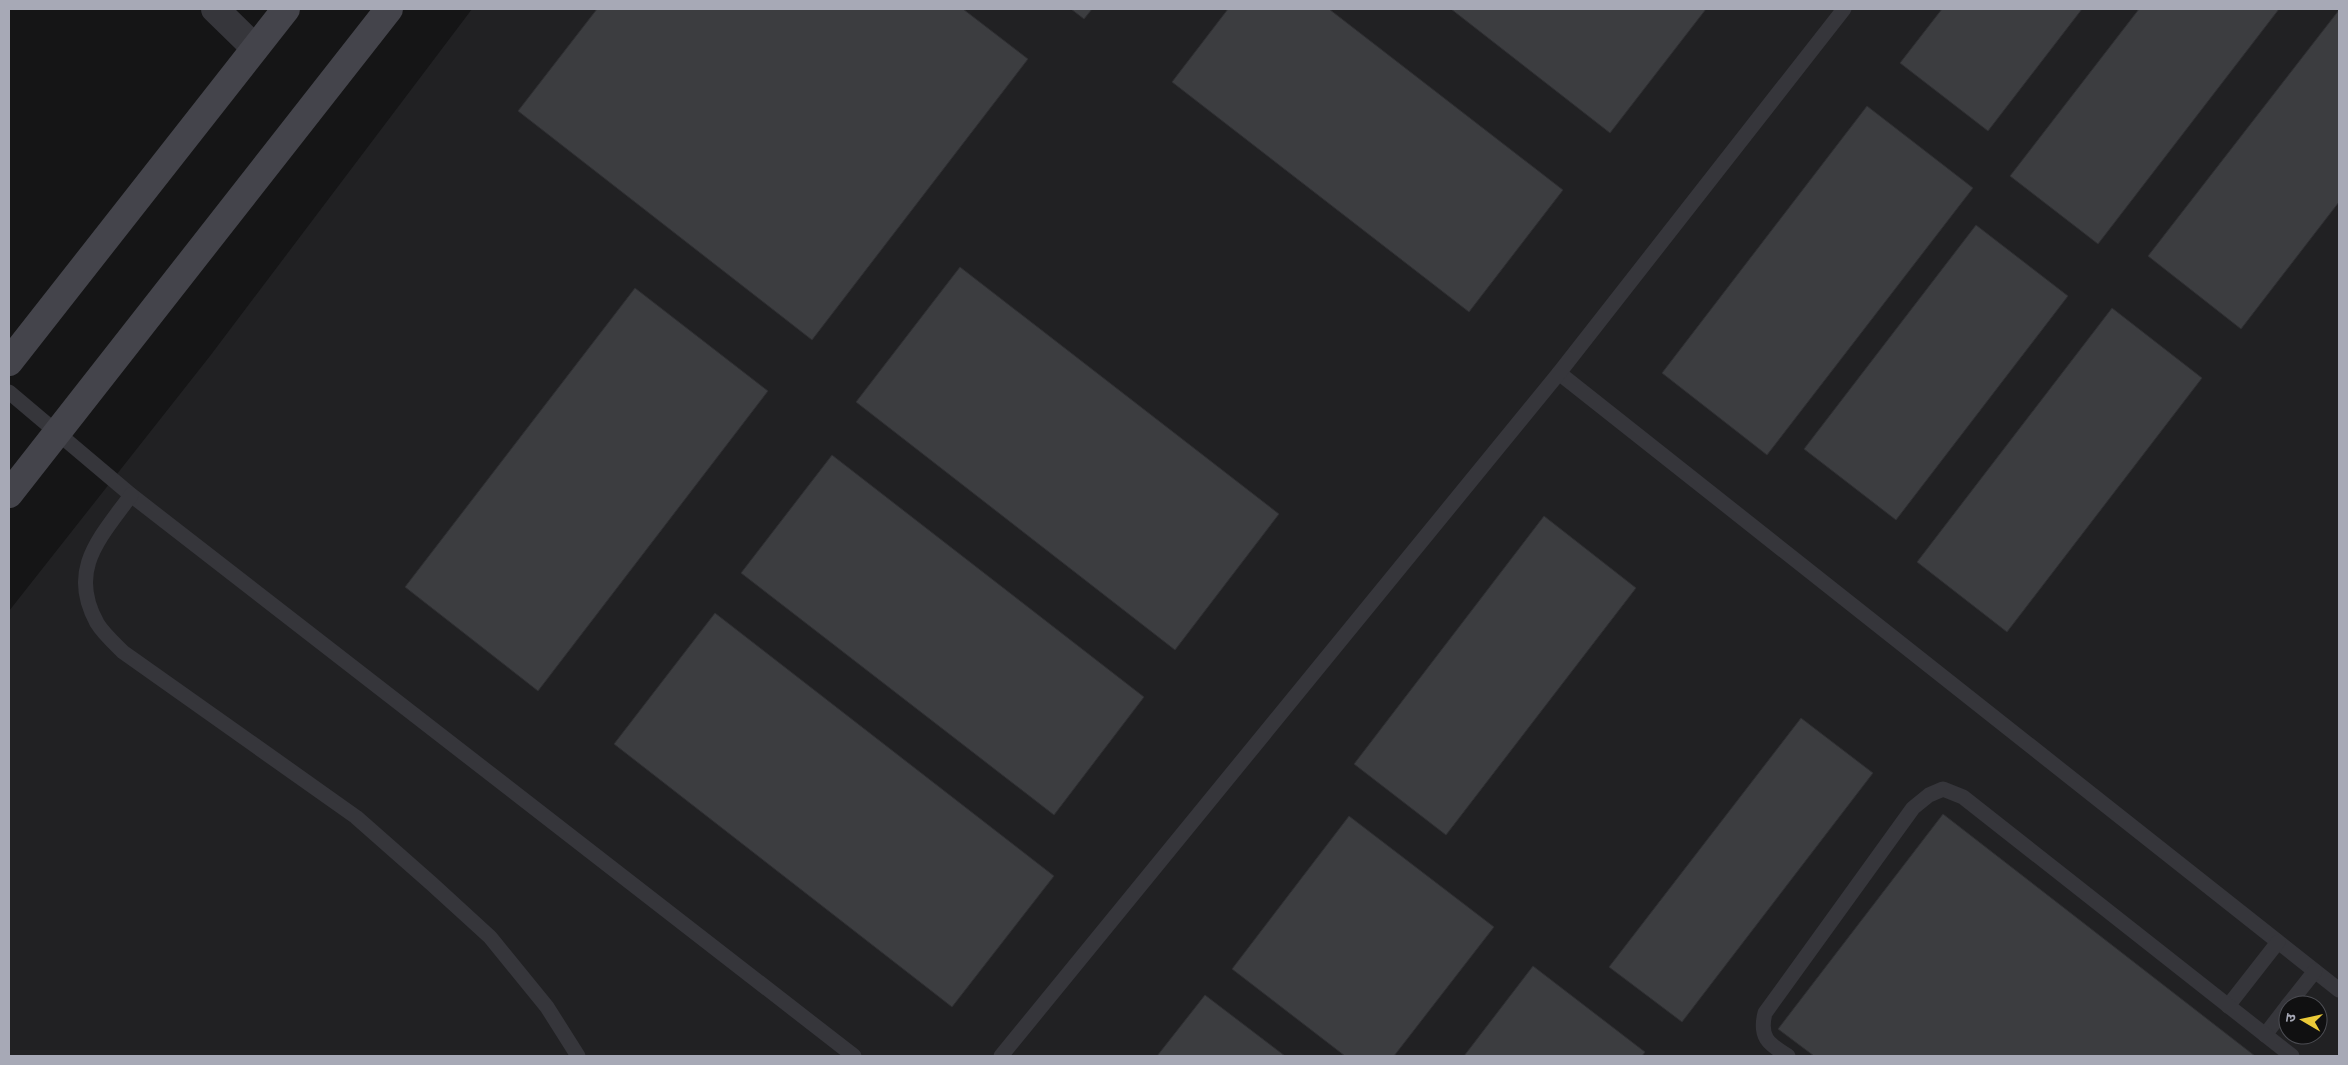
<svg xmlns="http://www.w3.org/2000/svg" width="2348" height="1065" viewBox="0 0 2348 1065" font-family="'Alegreya Sans','Noto Sans Devanagari',sans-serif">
<rect width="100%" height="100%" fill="#151516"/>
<path fill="#212123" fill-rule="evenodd" d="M472 9H2339V1056H9V611L210 356ZM2288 1005H2318V1035H2288Z"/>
<g fill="#3c3d40" stroke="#2f2f32">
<polygon points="597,9 963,9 1028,59 812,340 518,111"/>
<polygon points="1071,9 1092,9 1084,19"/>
<polygon points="1228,9 1329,9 1563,190 1469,312 1172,82"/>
<polygon points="1451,9 1706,9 1610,133"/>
<polygon points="1942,9 2082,9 1988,131 1900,63"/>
<polygon points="2139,9 2279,9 2098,244 2010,176"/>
<polygon points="2339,10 2339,202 2241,329 2148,256"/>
<polygon points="1867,106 1973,188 1767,455 1662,373"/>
<polygon points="1976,225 2068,296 1896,520 1804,449"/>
<polygon points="960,267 1279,514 1175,650 856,402"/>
<polygon points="635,288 768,391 538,691 405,587"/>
<polygon points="2112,308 2202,378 2007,632 1917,562"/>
<polygon points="832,455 1144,697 1054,815 741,573"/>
<polygon points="1544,516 1636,588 1446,835 1354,764"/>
<polygon points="715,613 1054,876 952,1007 614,744"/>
<polygon points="1801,718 1873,773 1682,1022 1609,967"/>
<polygon points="1943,814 2255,1056 1814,1056 1778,1029"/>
<polygon points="1349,816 1494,927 1394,1056 1345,1056 1232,969"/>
<polygon points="1533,966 1645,1052 1642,1056 1464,1056"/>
<polygon points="1205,995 1285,1056 1157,1056"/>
</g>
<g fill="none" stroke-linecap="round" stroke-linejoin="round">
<g stroke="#36363b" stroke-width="15">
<polyline points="1559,373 2339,990"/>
<polyline points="9,392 131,495 854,1056"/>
<path d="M131 495C101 537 67 569 97 623 103 633 114 643 123 652L356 817 432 884 490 937 547 1007 578 1056"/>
<polyline points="2288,1005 2315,971"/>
<polyline points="2228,1006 2278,942"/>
<polyline points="2265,1035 2288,1005"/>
<polyline points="1001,1056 1559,373 1844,9"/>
<path d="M1788 1056C1768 1044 1759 1037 1765 1013L1913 808 1929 795 1943 789 1963 797 2292 1056"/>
</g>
<polyline stroke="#36363b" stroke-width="28" points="215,9 255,48"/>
<g stroke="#44444b" stroke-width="28">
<polyline points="9,362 286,9"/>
<polyline points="9,494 389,9"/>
</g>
</g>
<rect width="2348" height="1065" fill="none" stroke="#a7a9b6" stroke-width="20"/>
<g transform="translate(2303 1020) rotate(279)"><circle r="24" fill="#101011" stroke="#4c4d53"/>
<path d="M0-4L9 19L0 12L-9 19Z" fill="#ebca38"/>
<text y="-8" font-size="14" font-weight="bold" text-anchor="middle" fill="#a7a9b6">उ</text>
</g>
</svg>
